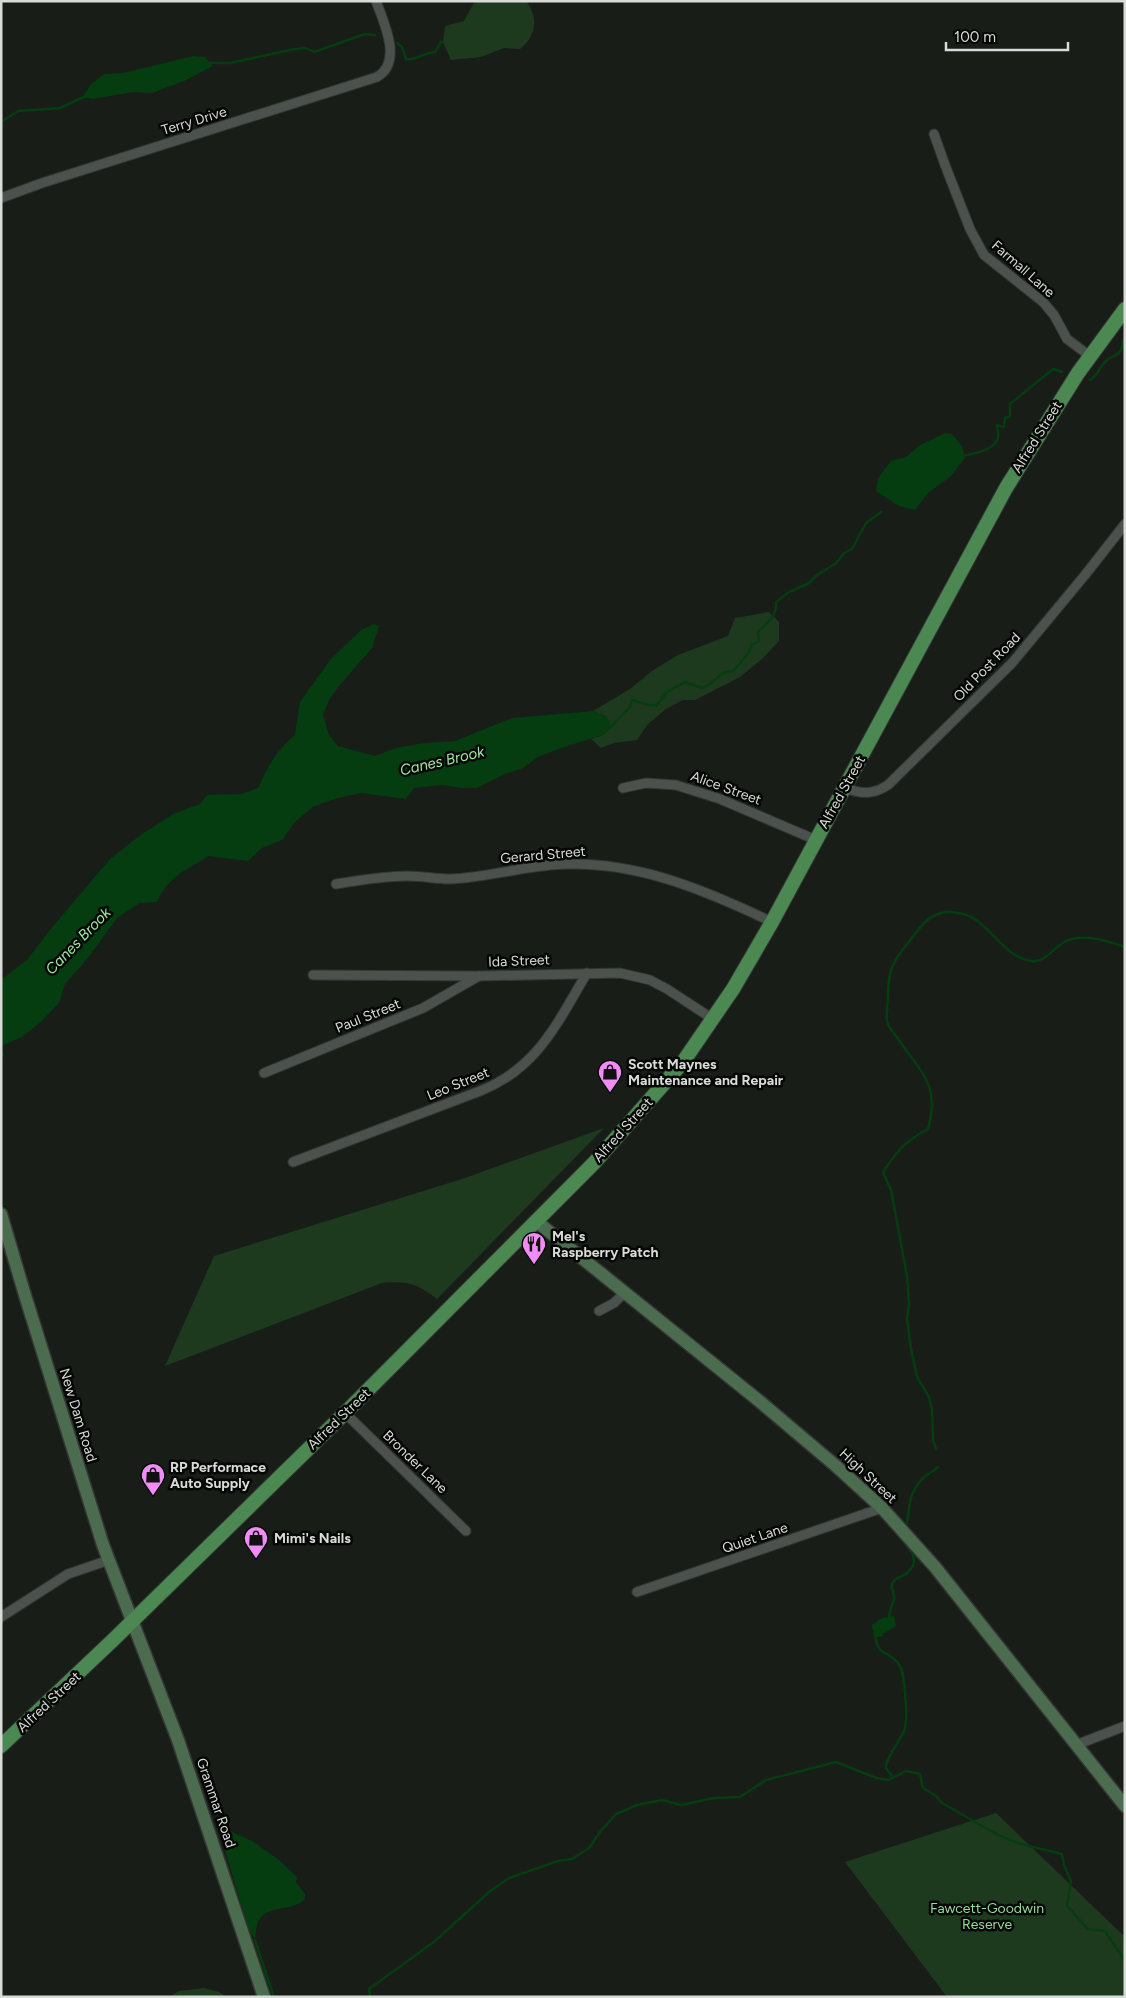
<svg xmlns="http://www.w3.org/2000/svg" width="1126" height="1998" viewBox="0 0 1126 1998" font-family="Figtree,sans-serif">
<rect width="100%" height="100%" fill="#181d18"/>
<g fill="#1d3a1f">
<path d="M475 1H526C539 17 536 37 520 49L504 48 481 57 451 60 443 42 445 26 464 21Z"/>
<polygon points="769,612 779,622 779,641 762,659 740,677 695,700 683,700 666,709 648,724 637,740 614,743 601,748 591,739 603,735 607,717 593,711 630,689 652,671 678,655 728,636 735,618"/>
<path d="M604 1128 437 1299C416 1283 407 1281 382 1283L165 1366 214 1256 462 1179Z"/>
<polygon points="996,1813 1125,1937 1125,1997 947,1997 845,1862"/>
<polygon points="204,1988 219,1992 227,1997 169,1997 179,1991"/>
</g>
<g fill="#053c10">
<polygon points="193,56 205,57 213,66 184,81 152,93 133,92 93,99 83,97 91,84 104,74 123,73"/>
<polygon points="945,433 952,434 962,446 965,458 950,477 928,493 915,510 899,506 876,491 878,478 891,461 906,457 920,445"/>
<path d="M374 624 379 626 372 648 339 686 329 700 323 715 329 735 338 746 375 756 396 748 424 743 455 741 512 718 593 711 607 717 612 727 603 735 558 749 538 757 523 768 505 774 477 788H461L442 785 414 788 406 799 361 793 334 799 313 807 295 822 282 840 262 848 248 861 208 856C186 871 169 875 157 902L140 903 117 918 88 958 65 984 59 1003 41 1022 22 1037 1 1046V980L27 960 49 931 110 859 142 834 173 814 200 804 207 795 242 794 258 788C268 766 276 751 295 735L300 702 330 660 361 630Z"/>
<polygon points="894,1616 896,1626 883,1634 883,1636 874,1638 872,1625 882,1618"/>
<path d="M230 1831 254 1842 279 1860 297 1877 296 1882 305 1894V1899C292 1912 269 1904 259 1920 256 1925 256 1934 255 1940L249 1930 222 1841 226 1832Z"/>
</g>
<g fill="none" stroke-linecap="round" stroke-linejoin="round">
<g stroke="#053c10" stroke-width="2.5">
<path d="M397 43 402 47 406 59C416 61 425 52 435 52L441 42H443"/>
<polyline points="207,63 230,63 295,49 306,48 314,52 365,34 375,35"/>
<polyline points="1,122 18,111 60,108 86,96"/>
<path d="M1090 380C1098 375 1100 367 1106 361 1116 352 1122 358 1123 340L1125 339"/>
<path d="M962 456C972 454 997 450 998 437 999 433 997 429 997 425L1004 427 1005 418 1010 416V404L1053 369 1062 372"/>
<path d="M610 728 630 707 632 700C642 702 647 707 657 705L667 692 685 682 702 688 710 684 723 673 733 671 748 654 752 645 759 641 758 632C768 622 777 617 776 602L789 592 809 583 816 576 836 563 844 553 852 549 866 523 881 512"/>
<polyline points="1,1051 3,1055 1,1057"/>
<path d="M936 1449 933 1440 932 1409 929 1397 917 1377 911 1349 907 1319 909 1303 907 1276 891 1190 883 1172C898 1150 904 1142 928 1129 941 1082 919 1072 897 1037 894 1033 888 1027 887 1021 886 1013 888 1003 888 995 888 985 889 974 893 965 898 954 908 944 915 934 928 916 940 908 963 914 988 919 1002 957 1031 961 1045 963 1054 947 1066 941 1084 933 1108 941 1125 947"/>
<path d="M907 1523C910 1504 908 1495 922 1479 927 1474 933 1472 938 1467"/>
<path d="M889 1618C890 1608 891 1608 894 1600 896 1594 888 1586 894 1581 897 1577 904 1576 907 1573 924 1559 906 1546 897 1534"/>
<path d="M875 1635C878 1658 888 1650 898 1663 904 1670 904 1684 905 1693 906 1703 908 1721 904 1731 901 1740 884 1760 886 1768 888 1772 891 1774 893 1777"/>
<polyline points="255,1940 274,1997"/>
<polyline points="370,1997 369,1989 435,1941 489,1892 509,1878 558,1861 572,1859 589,1848 600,1832 616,1814 637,1805 662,1800 681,1805 714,1798 740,1797 766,1780 836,1762 876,1778 888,1780 906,1771 920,1774 923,1788 935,1795 942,1803 998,1835 1021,1844 1062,1854 1064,1865 1071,1881 1067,1906 1088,1929 1105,1931 1125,1961"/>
</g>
<g stroke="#333633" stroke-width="11">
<g id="street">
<polyline points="934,134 945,165 970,229 984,255 1043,302 1054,315 1067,339 1090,356"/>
<path d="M1 198 42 183 377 77C403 62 384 23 376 1"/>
<polyline points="623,788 646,783 676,785 720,799 816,840"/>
<path d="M845 788C861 794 873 795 888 785L1012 663 1085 575 1125 524"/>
<path d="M336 884C360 880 384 876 408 876 422 876 436 879 449 879 483 878 517 868 551 865 630 858 703 889 772 922"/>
<polyline points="313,975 479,976 620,973 650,980 667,989 713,1019"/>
<polyline points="264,1073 423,1008 479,976"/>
<path d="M293 1162 480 1091C538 1068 557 1023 587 973"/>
<polyline points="599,1311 614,1303 625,1292"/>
<polyline points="345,1413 466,1531"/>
<polyline points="637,1592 882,1508"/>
<polyline points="1,1617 68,1574 109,1560"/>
<polyline points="1076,1745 1125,1726"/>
</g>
</g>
<g stroke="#333633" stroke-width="15">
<g id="secondary">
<polyline points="1,1214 24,1292 103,1545 178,1740 264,1997"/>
<polyline points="536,1221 758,1400 836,1466 882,1508 935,1567 1125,1806"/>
</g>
</g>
<g stroke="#333633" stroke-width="16">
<polyline id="primary" points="1,1746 112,1641 345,1413 594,1163 683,1062 733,989 772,922 1006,488 1078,373 1125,309"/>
</g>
<use href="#street" stroke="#4b514c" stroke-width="9"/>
<use href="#secondary" stroke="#4b6c4f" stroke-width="12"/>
<use href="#primary" stroke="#4b8852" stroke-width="14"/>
</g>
<defs>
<g id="shop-pin" transform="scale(1.25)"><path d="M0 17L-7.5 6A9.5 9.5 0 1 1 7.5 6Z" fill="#f18bf5" stroke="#050705"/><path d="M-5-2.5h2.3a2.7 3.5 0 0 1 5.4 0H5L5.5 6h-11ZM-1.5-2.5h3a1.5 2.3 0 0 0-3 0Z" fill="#111"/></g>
<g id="restaurant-pin" transform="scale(1.25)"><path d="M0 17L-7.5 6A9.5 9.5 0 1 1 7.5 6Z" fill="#f18bf5" stroke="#050705"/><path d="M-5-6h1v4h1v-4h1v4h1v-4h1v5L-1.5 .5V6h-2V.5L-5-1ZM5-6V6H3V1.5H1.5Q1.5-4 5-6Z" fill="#111"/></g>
</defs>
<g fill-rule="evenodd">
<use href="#shop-pin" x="610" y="1072"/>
<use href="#restaurant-pin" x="534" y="1244"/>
<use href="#shop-pin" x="153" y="1475"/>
<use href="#shop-pin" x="256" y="1538"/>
</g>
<g text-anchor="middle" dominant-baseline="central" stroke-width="5" stroke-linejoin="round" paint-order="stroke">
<g font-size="14" fill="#d8dbd8" stroke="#050705">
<text transform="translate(194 121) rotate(-17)">Terry Drive</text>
<text transform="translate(1023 269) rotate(41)">Farmall Lane</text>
<text transform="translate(1037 437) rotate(-58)">Alfred Street</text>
<text transform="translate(987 667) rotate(-46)">Old Post Road</text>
<text transform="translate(726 788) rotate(20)">Alice Street</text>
<text transform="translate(842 792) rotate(-61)">Alfred Street</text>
<text transform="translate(543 855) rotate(-5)">Gerard Street</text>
<text transform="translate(519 961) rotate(-2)">Ida Street</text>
<text transform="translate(368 1016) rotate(-22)">Paul Street</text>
<text transform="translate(458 1084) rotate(-22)">Leo Street</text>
<text transform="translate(623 1130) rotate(-48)">Alfred Street</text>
<text transform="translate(78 1415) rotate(73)">New Dam Road</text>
<text transform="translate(339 1419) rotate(-44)">Alfred Street</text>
<text transform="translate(415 1462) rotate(44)">Bronder Lane</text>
<text transform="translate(868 1476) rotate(43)">High Street</text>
<text transform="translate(755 1538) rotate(-19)">Quiet Lane</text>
<text transform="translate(49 1702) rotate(-43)">Alfred Street</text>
<text transform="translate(216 1803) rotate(71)">Grammar Road</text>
</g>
<g font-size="14" font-weight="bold" fill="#d8dbd8" stroke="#050705" text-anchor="start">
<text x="628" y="1064">Scott Maynes<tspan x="628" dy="16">Maintenance and Repair</tspan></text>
<text x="552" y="1236">Mel's<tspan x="552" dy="16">Raspberry Patch</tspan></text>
<text x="170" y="1467">RP Performace<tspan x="170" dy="16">Auto Supply</tspan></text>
<text x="274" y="1538">Mimi's Nails</text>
</g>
<g font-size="14" fill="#93dc97" stroke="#050705">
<text x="987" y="1908">Fawcett-Goodwin<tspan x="987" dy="16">Reserve</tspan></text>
</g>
<g font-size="15" font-style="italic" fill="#9ce6a0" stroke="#050705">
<text transform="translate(442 761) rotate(-13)">Canes Brook</text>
<text transform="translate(78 941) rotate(-46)">Canes Brook</text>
</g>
</g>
<rect width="1126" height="1998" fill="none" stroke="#d8dbd8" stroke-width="5"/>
<path d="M946 42v8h122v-8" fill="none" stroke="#d8dbd8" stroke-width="2.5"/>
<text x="954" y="42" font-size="15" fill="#d8dbd8" stroke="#050705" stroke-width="4" paint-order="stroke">100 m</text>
</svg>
